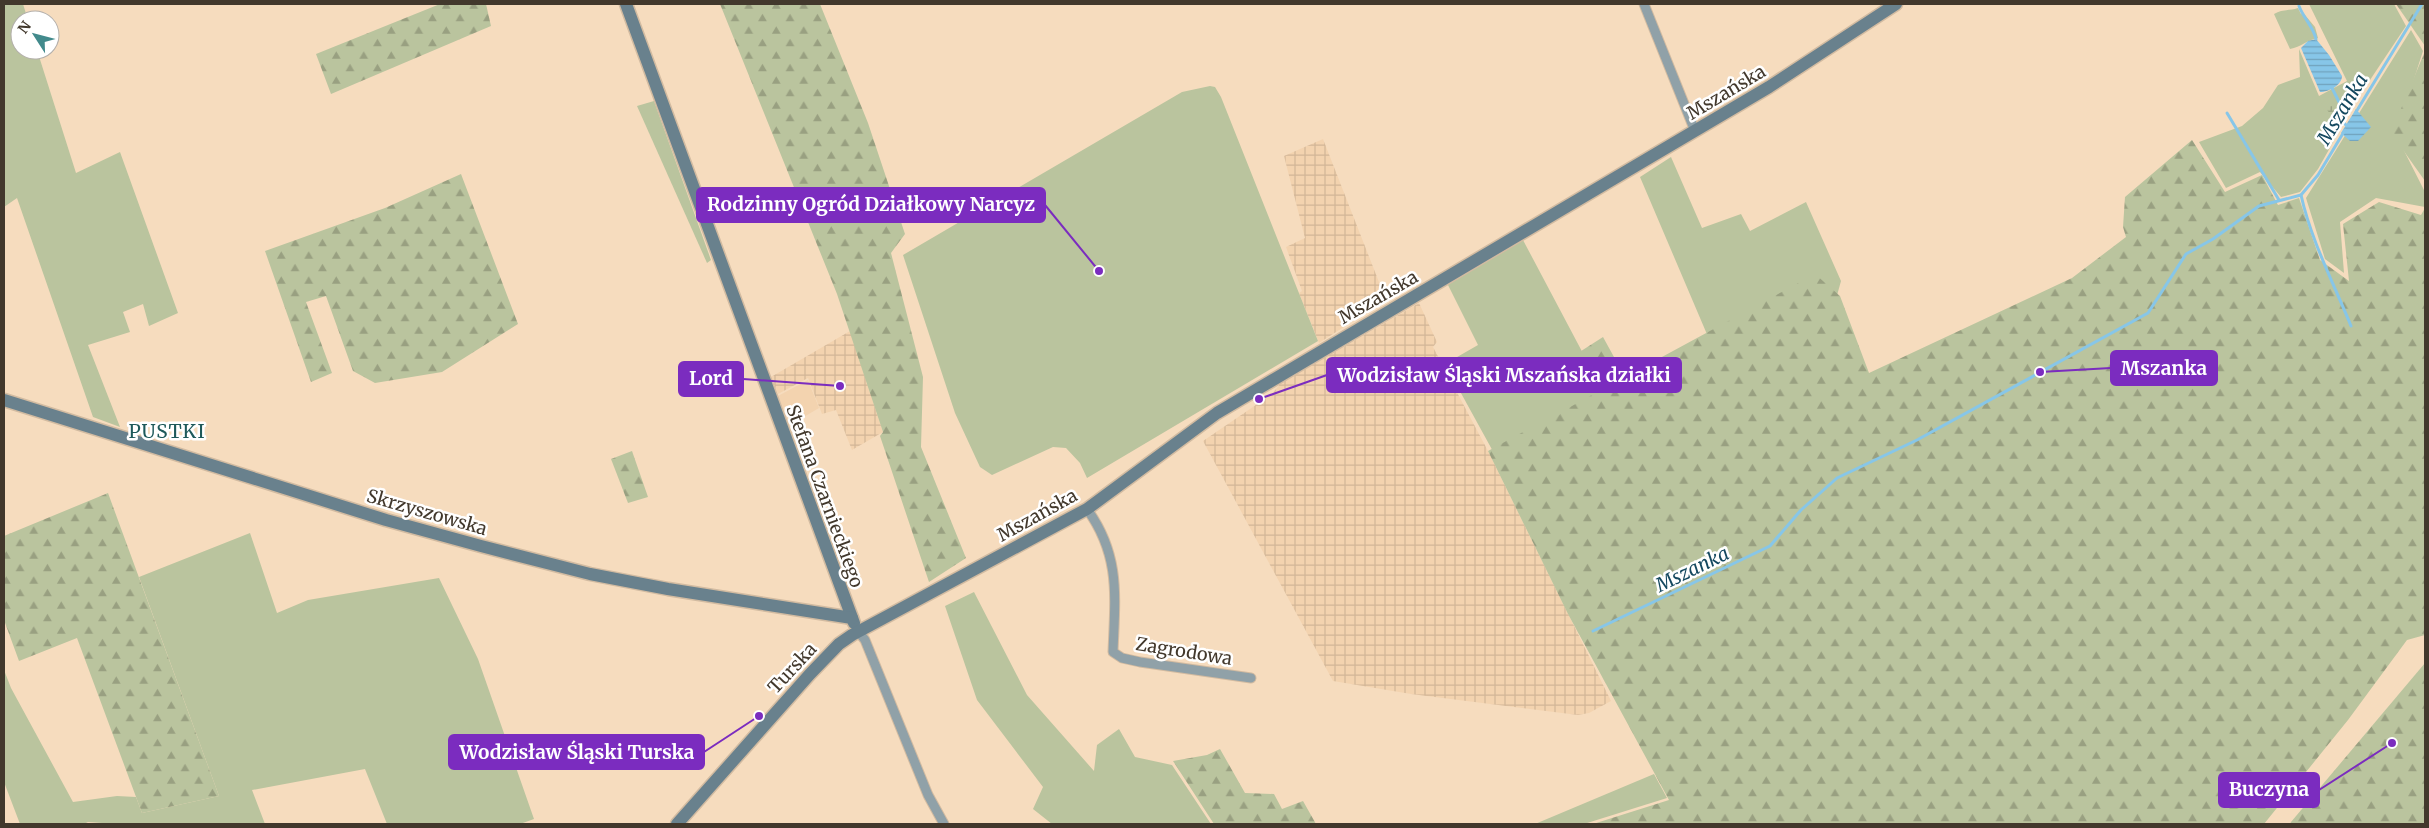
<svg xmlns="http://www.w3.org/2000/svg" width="2429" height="828" viewBox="0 0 2429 828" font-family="Merriweather,serif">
<defs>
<pattern id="industrial-grid" width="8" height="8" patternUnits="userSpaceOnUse" patternTransform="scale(1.25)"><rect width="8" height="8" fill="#f3d3af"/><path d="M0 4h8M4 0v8" fill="none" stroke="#d2b697"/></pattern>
<pattern id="forest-firs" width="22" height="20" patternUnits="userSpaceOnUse" patternTransform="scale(1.25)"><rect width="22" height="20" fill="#bac49e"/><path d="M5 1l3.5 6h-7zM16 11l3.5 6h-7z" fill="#99a081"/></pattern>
<pattern id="wetland-marsh" width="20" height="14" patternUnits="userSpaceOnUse" patternTransform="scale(1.25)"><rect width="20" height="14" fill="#bac49e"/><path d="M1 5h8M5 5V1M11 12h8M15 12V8" fill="none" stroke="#99a081"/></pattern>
<pattern id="water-rules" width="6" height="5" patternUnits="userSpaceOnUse" patternTransform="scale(1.25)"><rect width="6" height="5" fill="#87c6e8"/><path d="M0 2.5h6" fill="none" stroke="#70a2bc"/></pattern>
</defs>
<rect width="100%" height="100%" fill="#f6dcbe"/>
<polygon fill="#f3d3af" points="808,380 819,408 790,425 778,396"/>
<g fill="url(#industrial-grid)">
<polygon points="1323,139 1386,300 1319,343 1299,293 1302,291 1286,247 1305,238 1284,156"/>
<polygon points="1419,303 1437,342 1433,347 1488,451 1611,701 1589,713 1578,715 1411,694 1333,681 1203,441 1272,394 1280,384"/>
<polygon points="850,331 883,432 852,450 836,410 822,414 808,378 778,394 771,377"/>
</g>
<g fill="#bac49e">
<polygon points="4,4 23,4 28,20 20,20 20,50 37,50 76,173 120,152 178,313 149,326 143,304 123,312 130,332 88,345 120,427 93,417 17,198 4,207"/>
<polygon points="2309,4 2394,4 2406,26 2358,98 2318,169 2300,192 2281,197 2260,172 2226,188 2199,142 2242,126 2263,108 2278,85 2300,77 2299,49 2319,96 2347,81"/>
<path d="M2298 8 2301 14 2305 15 2315 27 2318 38C2307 40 2301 47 2290 49L2274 14C2282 9 2289 11 2298 8Z"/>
<polygon points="2411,30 2423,51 2396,135 2425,192 2425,207 2376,198 2340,222 2344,273 2325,259 2306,198"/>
<polygon points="1210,86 1215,87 1221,97 1318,341 1087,478 1080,463 1066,448 1053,447 992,475 980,467 955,413 903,255 1182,92"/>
<polygon points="654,101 711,260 707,263 637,106"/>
<polygon points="1671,157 1702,228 1741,214 1750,231 1806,202 1841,281 1836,299 1709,339 1640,177"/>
<polygon points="1523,240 1604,393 1495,455 1445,364 1478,345 1446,281"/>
<polygon points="250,533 277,613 308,600 439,578 478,659 534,819 520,824 387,824 365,769 252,790 265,824 116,824 88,822 84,824 20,824 4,782 4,670 11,688 73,802 117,796 136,797 142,813 219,796 139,577"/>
<polygon points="974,592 1027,695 1094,771 1097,745 1119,729 1135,757 1172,765 1211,824 1052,824 1033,809 1043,787 977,700 945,606"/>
<polygon points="1654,774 1667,798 1584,824 1535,824"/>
</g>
<g fill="url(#forest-firs)">
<polygon points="440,4 486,4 491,26 331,94 316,54"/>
<polygon points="720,4 820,4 868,123 905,234 891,253 923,377 921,447 966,558 929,582 880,436 883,432 837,294"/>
<polygon points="2396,4 2425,4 2425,46"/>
<polygon points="2425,51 2425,181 2391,133"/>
<polygon points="2192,140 2225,192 2262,175 2278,205 2299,198 2320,260 2349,281 2343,224 2379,202 2421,215 2425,208 2425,635 2407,640 2348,720 2264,824 1593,824 1669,800 1568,614 1488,451 1523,432 1532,424 1554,420 1563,411 1599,391 1578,353 1603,337 1625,377 1815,274 1840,296 1869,373 2072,278 2126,237 2123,227 2125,197"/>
<polygon points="461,174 518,324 442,372 375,383 353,371 326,296 306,302 332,373 311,382 265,251 385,208"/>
<polygon points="632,451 648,497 628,503 611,459"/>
<polygon points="108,493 219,796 142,813 77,638 19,661 4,620 4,536"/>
<polygon points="2425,663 2425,824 2290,824 2291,822"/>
<polygon points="1220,749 1245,793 1274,794 1282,809 1303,801 1316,824 1214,824 1173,761 1207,755"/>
</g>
<polygon fill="url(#wetland-marsh)" points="2344,101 2349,114 2339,124 2327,110 2334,102"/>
<g fill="url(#water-rules)">
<path d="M2316 39 2329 55 2342 76C2342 85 2329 92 2320 92L2301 48 2308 41Z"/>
<polygon points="2356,109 2371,127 2358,141 2350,141 2341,133"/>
</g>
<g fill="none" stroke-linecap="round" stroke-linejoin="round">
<g stroke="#87c6e8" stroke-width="3">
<path d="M2299 6C2304 19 2313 26 2316 39"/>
<polyline points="2332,88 2339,102"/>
<polyline points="2356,112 2422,4"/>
<polyline points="2227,113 2279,200"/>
<polyline points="2343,122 2346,125"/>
<path d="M2301 195C2311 240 2333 282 2351 326"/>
<polyline points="1593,631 1770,546 1801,510 1837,478 1917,440 2148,313 2186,254 2213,239 2259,206 2301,195 2318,175 2345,130"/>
</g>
<g stroke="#d2bba1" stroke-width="11">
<g id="street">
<polyline points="1644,4 1695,131"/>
<path d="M1087 509C1121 556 1115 597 1113 652L1122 658 1140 662 1251 678"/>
<polyline points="858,631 865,640 928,795 944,824"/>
</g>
</g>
<g stroke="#d2bba1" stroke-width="15">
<g id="secondary">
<polyline points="626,4 854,623"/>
<polyline points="4,400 386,520 481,546 590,574 668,589 852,618"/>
<polyline points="677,824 810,674 839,644 852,635 1087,509 1217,413 1769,87 1896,4"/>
</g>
</g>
<use href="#street" stroke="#90a1a8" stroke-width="9"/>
<use href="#secondary" stroke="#69818d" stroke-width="12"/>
</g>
<g text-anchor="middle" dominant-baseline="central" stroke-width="5" stroke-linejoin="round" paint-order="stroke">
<g font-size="18" fill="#42382c" stroke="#fff">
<text transform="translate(1726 92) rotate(-31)">Mszańska</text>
<text transform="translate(1378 297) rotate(-30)">Mszańska</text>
<text transform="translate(825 496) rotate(70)">Stefana Czarnieckiego</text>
<text transform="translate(427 512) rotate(16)">Skrzyszowska</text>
<text transform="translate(1037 515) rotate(-29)">Mszańska</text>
<text transform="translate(1184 651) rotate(9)">Zagrodowa</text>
<text transform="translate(792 668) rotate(-47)">Turska</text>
</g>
<g font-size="19" font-style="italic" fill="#14485f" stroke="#fff">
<text transform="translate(2342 109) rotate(-59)">Mszanka</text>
<text transform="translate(1692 569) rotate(-26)">Mszanka</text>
</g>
<g font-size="19" letter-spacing="1" fill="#1e595a" stroke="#fff">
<text x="167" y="431">PUSTKI</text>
</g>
</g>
<path fill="none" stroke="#7b2cbf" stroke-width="2" d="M1099 271L1045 205M2040 372L2111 368M1259 399L1327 375M840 386L743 379M759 716L704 752M2392 743L2319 790"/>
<g fill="#7b2cbf" stroke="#fff" stroke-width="2">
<circle cx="1099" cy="271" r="5"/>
<circle cx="2040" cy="372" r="5"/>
<circle cx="1259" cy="399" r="5"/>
<circle cx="840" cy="386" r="5"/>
<circle cx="759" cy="716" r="5"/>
<circle cx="2392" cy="743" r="5"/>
</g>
<g fill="#7b2cbf" stroke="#7b2cbf" stroke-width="2">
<rect x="697" y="188" width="348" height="34" rx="5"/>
<rect x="2111" y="351" width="106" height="34" rx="5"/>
<rect x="1327" y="358" width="354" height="34" rx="5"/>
<rect x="679" y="362" width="64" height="34" rx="5"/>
<rect x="449" y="735" width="255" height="34" rx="5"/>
<rect x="2219" y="773" width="100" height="34" rx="5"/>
</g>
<g font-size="19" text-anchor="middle" font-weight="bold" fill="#fff">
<text x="871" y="211">Rodzinny Ogród Działkowy Narcyz</text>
<text x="2164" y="375">Mszanka</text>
<text x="1504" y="382">Wodzisław Śląski Mszańska działki</text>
<text x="711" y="385">Lord</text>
<text x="577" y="759">Wodzisław Śląski Turska</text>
<text x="2269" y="796">Buczyna</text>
</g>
<rect width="2429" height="828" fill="none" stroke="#42382c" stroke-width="10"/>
<g transform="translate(35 35) rotate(306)"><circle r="24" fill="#ffffff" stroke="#b3afab"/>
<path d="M0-4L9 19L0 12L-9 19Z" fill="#428a8c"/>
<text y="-8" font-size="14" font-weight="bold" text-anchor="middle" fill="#42382c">N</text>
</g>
</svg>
